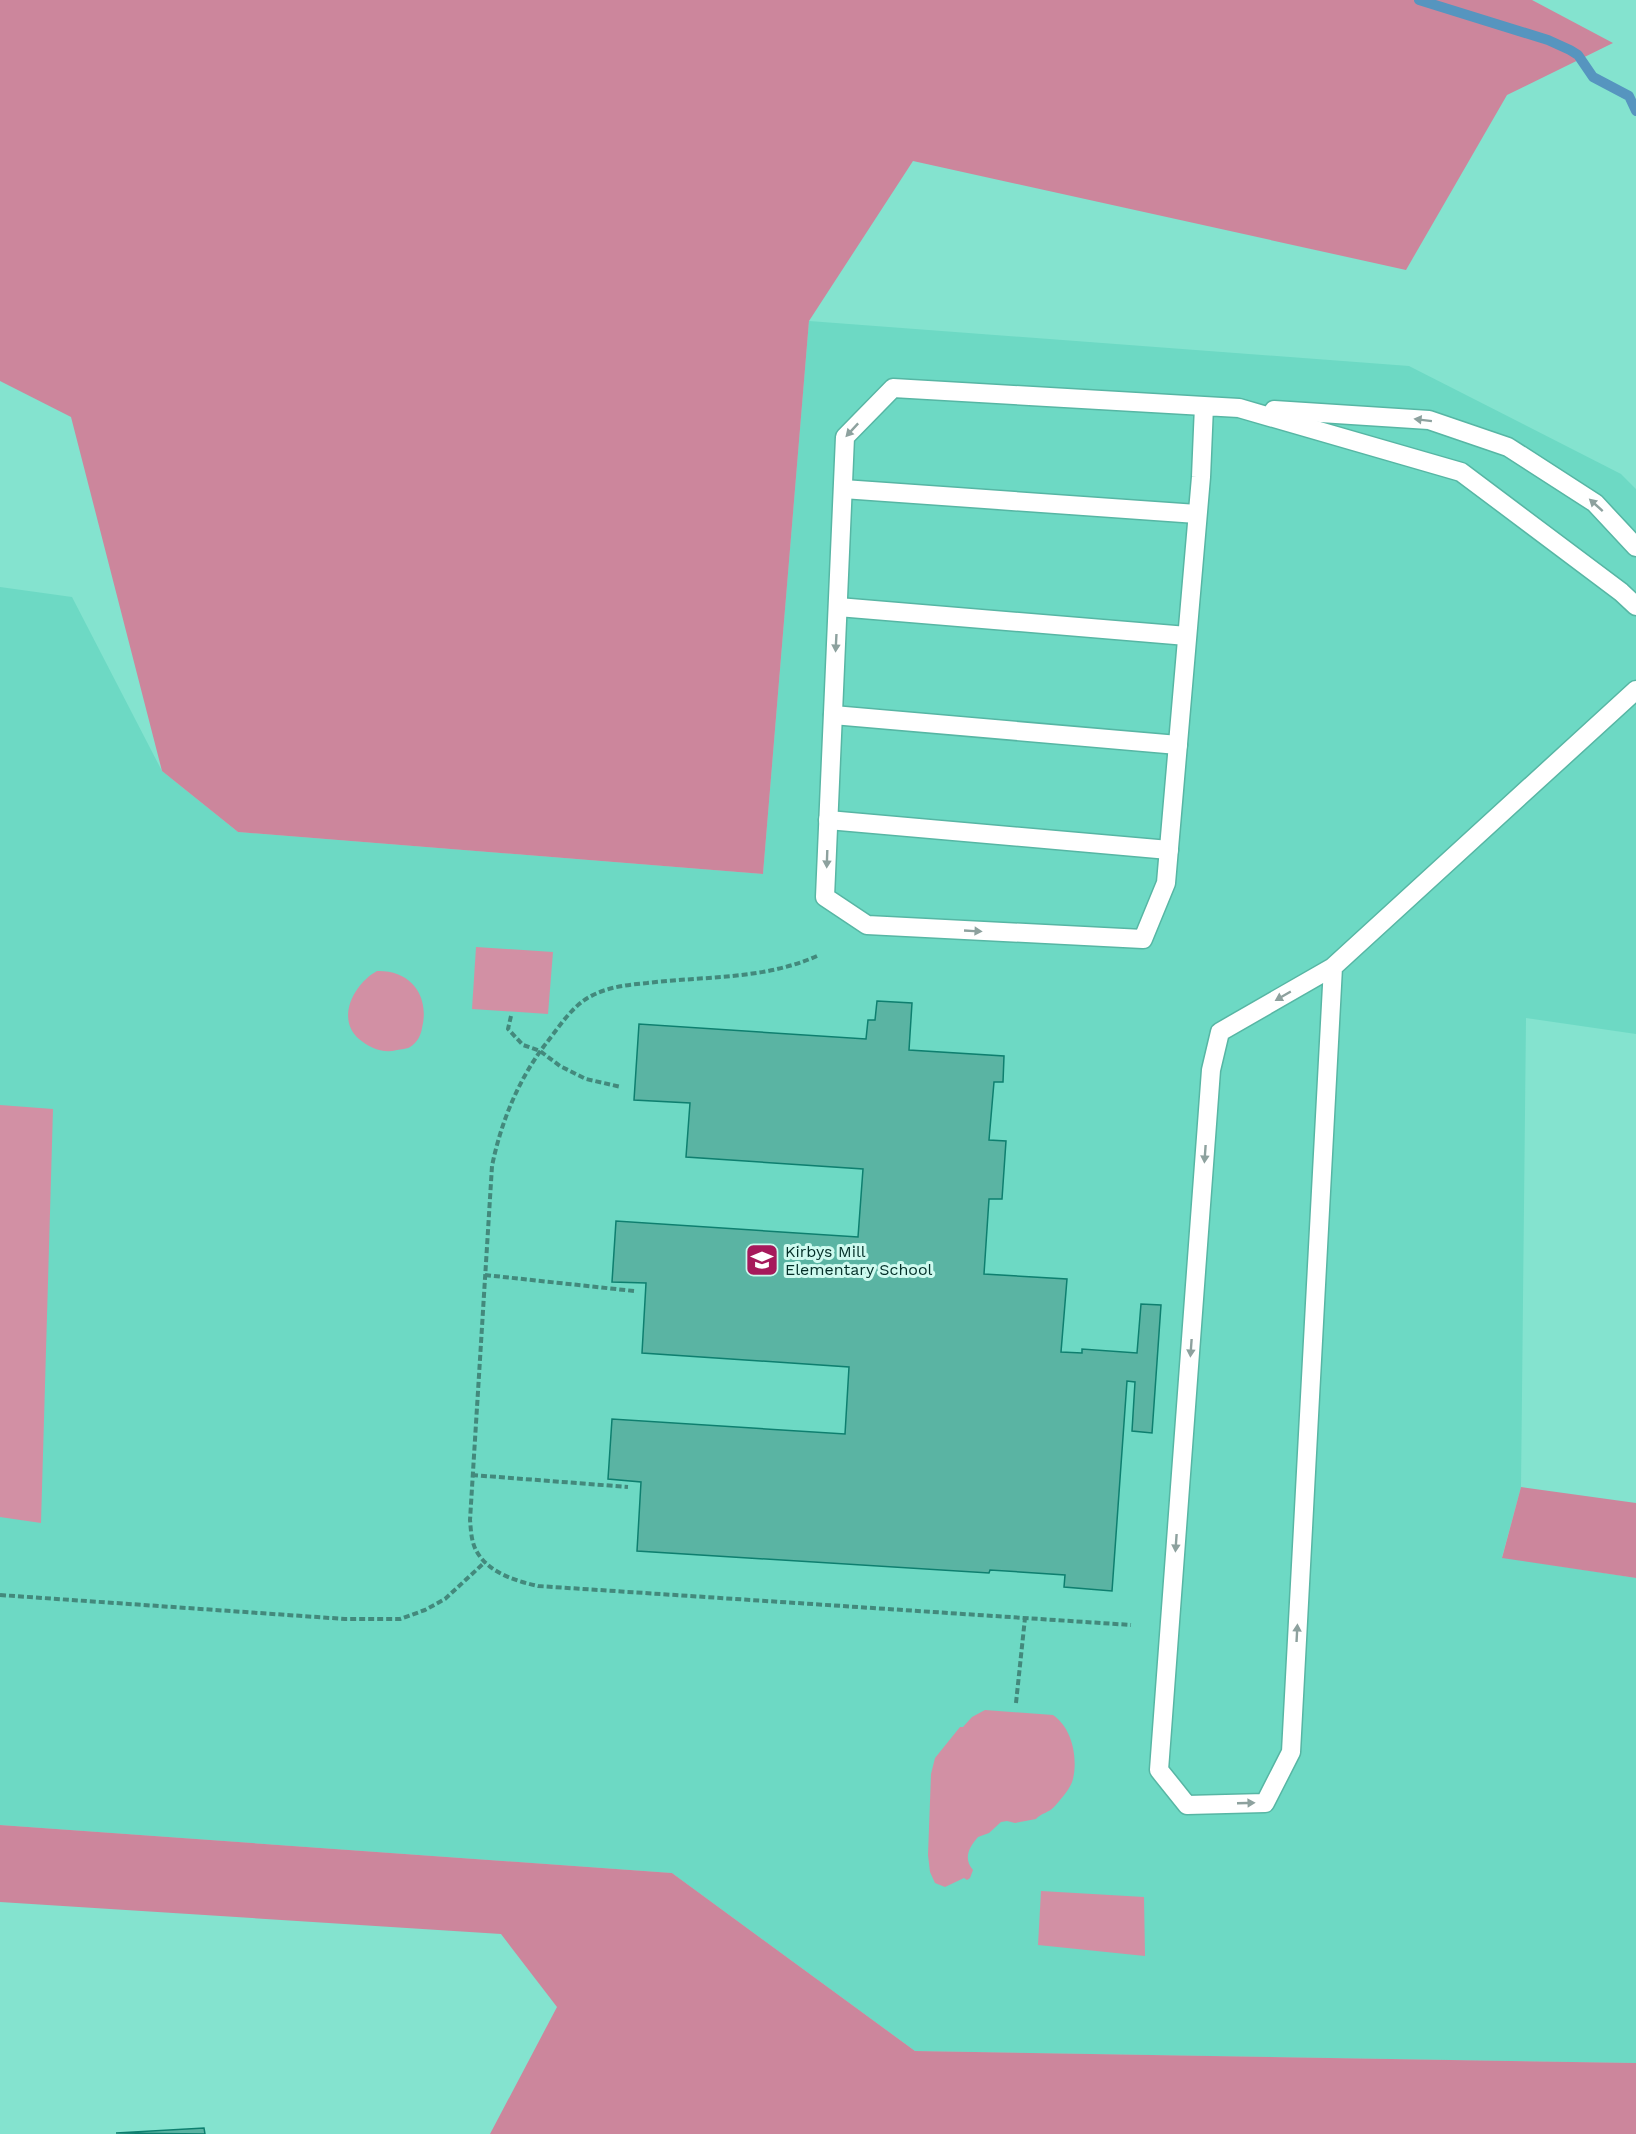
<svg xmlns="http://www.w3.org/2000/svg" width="1636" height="2134" viewBox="0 0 1636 2134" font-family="'Work Sans',sans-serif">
<rect width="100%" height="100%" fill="#84e3cf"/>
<polygon fill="#6dd9c4" points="809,321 1409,366 1621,474 1636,489 1636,1034 1526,1018 1521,1487 1502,1557 1636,1578 1636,2063 915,2051 672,1873 0,1825 0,587 72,597 162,771 238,832 763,874"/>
<g fill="#d290a4">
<polygon points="476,947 553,952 548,1014 472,1009"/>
<path d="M377 971C411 970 430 996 422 1028 421 1035 417 1043 410 1047 407 1049 401 1049 397 1050 383 1054 370 1048 359 1039 335 1018 355 983 377 971Z"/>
<polygon points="0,1105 53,1109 41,1523 0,1517"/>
<path d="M985 1710 1053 1715C1072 1728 1078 1757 1073 1779 1071 1788 1061 1799 1055 1806 1049 1813 1041 1813 1036 1819L1015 1823 1007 1821 1001 1822 989 1833 978 1837C969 1847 963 1859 973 1870L970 1878 967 1880 964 1878 945 1887 935 1883 930 1872 928 1855 931 1774 935 1758 960 1727H963L972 1717Z"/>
<polygon points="1041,1891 1144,1897 1145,1956 1038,1945"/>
</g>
<g fill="#cc869c">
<polygon points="0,0 1532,0 1613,43 1507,95 1406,270 913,161 809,321 763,874 238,832 162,771 71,417 0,381"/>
<polygon points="1521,1487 1636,1503 1636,1578 1502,1558"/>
<polygon points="0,1825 672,1873 915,2051 1636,2063 1636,2134 490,2134 557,2007 501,1934 0,1902"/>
</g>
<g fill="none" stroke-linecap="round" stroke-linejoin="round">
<polyline stroke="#5695bf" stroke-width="10" points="1419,0 1548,40 1570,50 1578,55 1593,77 1629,96 1636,111"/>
</g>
<g fill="#5ab4a3" stroke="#0e7f6f" stroke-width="1.5">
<polygon points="877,1001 912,1003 909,1050 1004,1056 1003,1082 994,1082 989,1140 1006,1141 1002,1199 989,1199 984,1274 1067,1279 1061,1352 1082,1353 1082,1349 1137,1353 1141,1304 1161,1305 1152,1433 1132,1431 1135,1382 1127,1381 1112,1591 1064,1587 1065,1575 990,1570 989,1573 637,1551 641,1482 608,1479 612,1419 845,1434 849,1367 642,1353 646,1283 612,1282 616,1221 858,1237 863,1169 686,1157 690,1103 634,1100 639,1024 866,1039 868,1020 875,1020"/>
<polygon points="204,2128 205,2134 116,2133"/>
</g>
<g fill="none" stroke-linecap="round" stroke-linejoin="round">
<g stroke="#57b6a4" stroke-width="21">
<g id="service">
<polyline points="1204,406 1201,477 1166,883 1143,939 867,925 825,897 845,437 893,388 1204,406 1239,408 1461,472 1621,592 1636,606"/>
<polyline points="1274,410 1429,420 1508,447 1595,503 1636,547"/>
<polyline points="843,489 1197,514"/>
<polyline points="838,607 1187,636"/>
<polyline points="833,715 1178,745"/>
<polyline points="828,820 1169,850"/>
<polyline points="1333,967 1291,1752 1265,1803 1187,1805 1159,1770 1211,1070 1220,1032 1333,967 1636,690"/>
</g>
</g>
<g stroke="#43897c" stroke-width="4" stroke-dasharray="6 3" stroke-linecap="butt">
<path d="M817 956C763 980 705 976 647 983 626 985 605 987 586 999 569 1010 557 1030 544 1046 518 1081 501 1122 492 1166L470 1520C471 1530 471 1542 477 1552 489 1573 516 1581 538 1586L1131 1625"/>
<polyline points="511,1016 508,1029 523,1045 540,1051 560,1066 586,1079 621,1087"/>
<polyline points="485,1275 634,1291"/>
<polyline points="472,1475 628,1487"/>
<polyline points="0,1595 345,1619 400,1619 425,1610 445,1599 485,1562"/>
<polyline points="1016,1703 1025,1618"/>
</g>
<use href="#service" stroke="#fff" stroke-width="18"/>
</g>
<defs><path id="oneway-solid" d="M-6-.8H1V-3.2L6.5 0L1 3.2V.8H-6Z" transform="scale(1.5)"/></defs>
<g fill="#8da19e">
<use href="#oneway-solid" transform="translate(1423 420) rotate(-173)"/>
<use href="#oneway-solid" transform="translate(852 430) rotate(133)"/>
<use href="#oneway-solid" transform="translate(1596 505) rotate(-138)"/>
<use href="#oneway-solid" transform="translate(836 643) rotate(93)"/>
<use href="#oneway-solid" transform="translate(827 859) rotate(92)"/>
<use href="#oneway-solid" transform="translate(973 931) rotate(3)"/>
<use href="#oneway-solid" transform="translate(1283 996) rotate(150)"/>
<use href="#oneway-solid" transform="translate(1205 1154) rotate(94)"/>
<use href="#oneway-solid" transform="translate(1191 1348) rotate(94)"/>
<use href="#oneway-solid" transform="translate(1176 1543) rotate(94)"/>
<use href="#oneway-solid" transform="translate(1297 1633) rotate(-87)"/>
<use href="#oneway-solid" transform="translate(1246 1803) rotate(-2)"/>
</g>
<defs>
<g id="school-square" transform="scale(1.725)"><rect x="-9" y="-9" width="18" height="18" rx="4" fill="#a6195b" stroke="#cefaef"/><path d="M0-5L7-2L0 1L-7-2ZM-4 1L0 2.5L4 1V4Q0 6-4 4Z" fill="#fff"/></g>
</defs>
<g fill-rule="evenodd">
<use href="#school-square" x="762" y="1260"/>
</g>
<g text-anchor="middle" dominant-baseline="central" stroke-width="6" stroke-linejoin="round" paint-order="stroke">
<g font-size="16" fill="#022e27" stroke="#cefaef" text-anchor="start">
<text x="785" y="1251">Kirbys Mill<tspan x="785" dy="18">Elementary School</tspan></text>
</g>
</g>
</svg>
